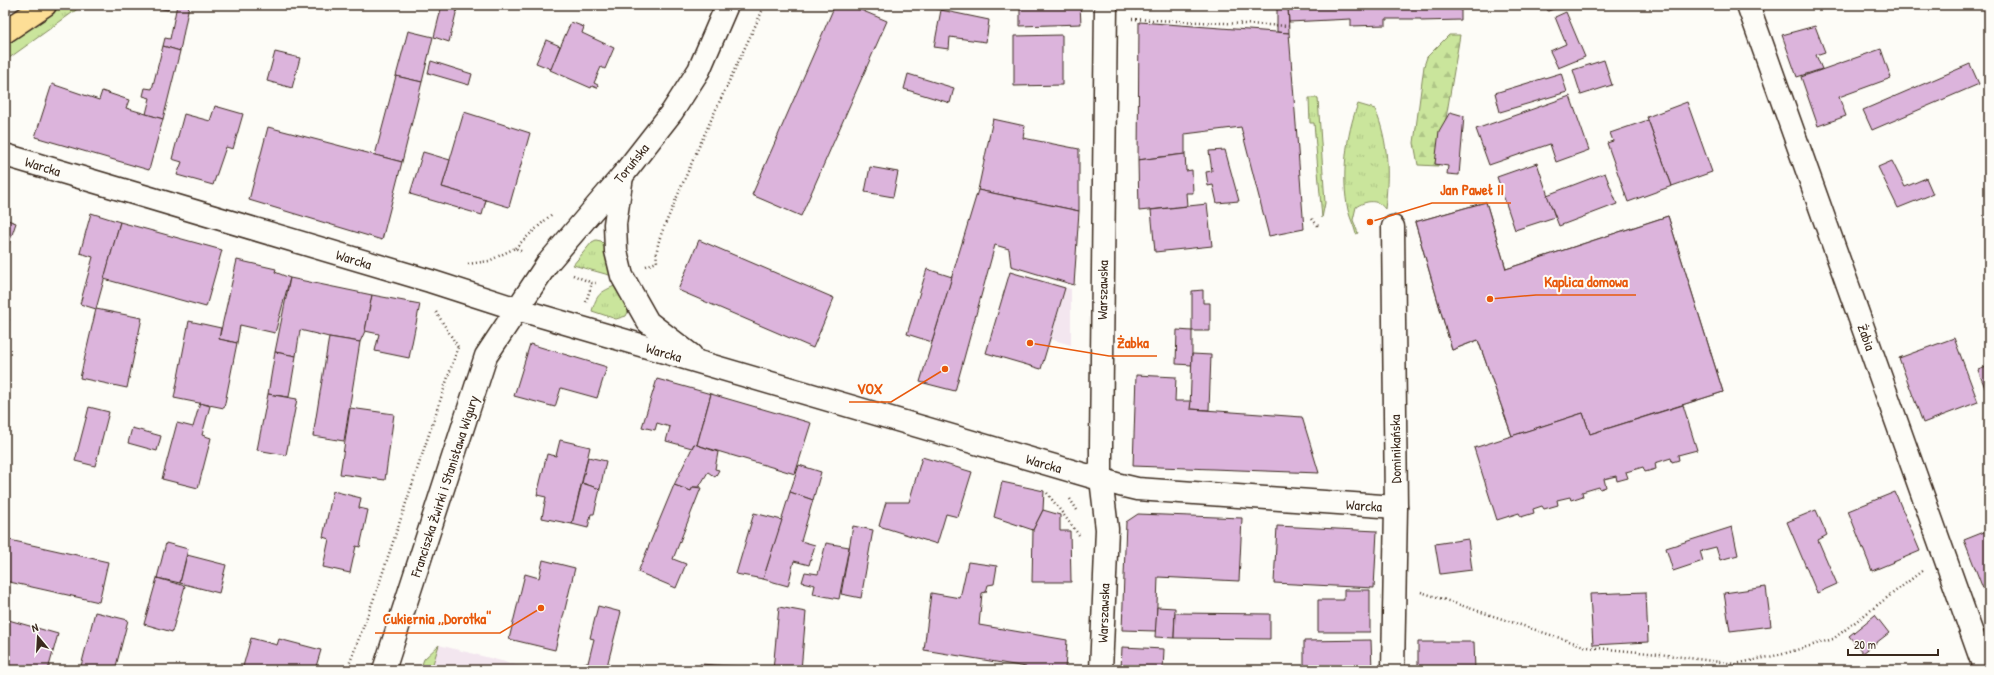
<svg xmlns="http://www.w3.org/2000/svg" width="1994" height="675" viewBox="0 0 1994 675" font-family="'Patrick Hand',sans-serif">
<defs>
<pattern id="grass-tufts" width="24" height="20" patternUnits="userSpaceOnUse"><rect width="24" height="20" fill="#cae59c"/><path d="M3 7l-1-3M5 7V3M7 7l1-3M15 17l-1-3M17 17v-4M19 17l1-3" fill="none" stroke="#aec586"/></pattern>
<pattern id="forest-firs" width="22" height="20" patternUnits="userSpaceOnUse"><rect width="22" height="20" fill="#cae59c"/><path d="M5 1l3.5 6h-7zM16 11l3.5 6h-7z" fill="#aec586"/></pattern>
</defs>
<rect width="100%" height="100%" fill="#fdfcf7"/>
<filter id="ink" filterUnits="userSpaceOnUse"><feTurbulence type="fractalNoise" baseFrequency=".025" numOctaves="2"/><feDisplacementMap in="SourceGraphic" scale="8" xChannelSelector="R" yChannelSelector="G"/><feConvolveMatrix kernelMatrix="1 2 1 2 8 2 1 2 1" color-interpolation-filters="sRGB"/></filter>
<g filter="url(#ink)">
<g fill="#f3e6ef">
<polygon points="1010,272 1071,289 1071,345 995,323"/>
<polygon points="439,645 536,670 431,670"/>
</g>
<g fill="url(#grass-tufts)" stroke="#82885d">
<polygon points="62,5 83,5 5,61 5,45"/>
<polygon points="1309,98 1318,98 1325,203 1322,218 1314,123 1310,123"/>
<path d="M1358 104 1375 109C1389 143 1389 174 1385 209 1377 198 1365 201 1356 207L1353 220 1358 233 1356 234C1354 226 1350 218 1348 210 1341 178 1346 134 1358 104Z"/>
<polygon points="596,240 601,241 605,245 611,273 609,275 573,265 592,242"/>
<path d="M617 285 629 310 626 316 616 319 592 311C597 294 600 292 617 285Z"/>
<polygon points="439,645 431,670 420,670 424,659"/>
</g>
<polygon fill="url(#forest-firs)" stroke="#82885d" points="1449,35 1460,35 1438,166 1418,165 1414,143 1424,66 1427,57"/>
<g fill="#dcb4dc" stroke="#3b2a1e" fill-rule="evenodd">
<polygon points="152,5 169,5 168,10 151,7"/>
<polygon points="177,5 189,5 180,51 163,46 165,38 170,39"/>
<polygon points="442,5 458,5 449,42 434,37"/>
<polygon points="835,5 849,5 887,21 801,216 752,195"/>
<polygon points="928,5 943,5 941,10 927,6"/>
<polygon points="1020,5 1080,5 1081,24 1020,26"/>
<polygon points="1277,5 1288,5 1289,33 1277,32"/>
<polygon points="1288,5 1461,5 1461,20 1421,21 1421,19 1386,19 1386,25 1351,26 1351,19 1289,22"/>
<polygon points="1546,5 1565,5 1548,11"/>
<polygon points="941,10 989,20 986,42 950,37 949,49 934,47"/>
<polygon points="1566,12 1585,57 1558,68 1550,51 1566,44 1555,17"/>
<polygon points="571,22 584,27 582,33 614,48 605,69 601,67 594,83 598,85 597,88 592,86 591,88 550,70"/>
<polygon points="1139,22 1289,33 1304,229 1269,236 1241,127 1185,134 1185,154 1138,160"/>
<polygon points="1815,26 1825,52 1816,55 1822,69 1797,77 1782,35"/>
<polygon points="408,31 433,37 422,82 396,76"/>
<polygon points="1062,35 1062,85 1014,86 1014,36"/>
<polygon points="546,40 560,46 551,69 536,63"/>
<polygon points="163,46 180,51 163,119 146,114 150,98 143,96 145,88 152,89"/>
<polygon points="1881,49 1891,78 1839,97 1846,116 1818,126 1801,77"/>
<polygon points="275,52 300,58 292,88 267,81"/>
<polygon points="1604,60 1612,85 1581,95 1573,70"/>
<polygon points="431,61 472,74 469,85 428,73"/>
<polygon points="1970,64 1979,84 1872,130 1863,110"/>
<polygon points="1561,73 1567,92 1500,112 1495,93"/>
<polygon points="908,74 954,88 950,103 904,89"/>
<polygon points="396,76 422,82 402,162 375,155"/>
<polygon points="52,84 99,100 102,91 129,100 126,108 163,119 149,170 35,137"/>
<polygon points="1570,96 1589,150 1556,162 1550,144 1489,165 1476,129"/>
<polygon points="1687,102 1712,172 1672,186 1647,117"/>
<polygon points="215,106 243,114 233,149 226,147 213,185 177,175 182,162 172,159 184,114 210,121"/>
<polygon points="464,112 530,133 509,207 442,187"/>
<polygon points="1450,112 1464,116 1459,175 1447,174 1448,166 1435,164 1439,131"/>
<polygon points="993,119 1025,126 1023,138 1079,149 1079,211 978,190"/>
<polygon points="1648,120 1672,186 1628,202 1607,143 1613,141 1610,133"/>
<polygon points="268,127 402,162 382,240 249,200"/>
<polygon points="1225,150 1239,201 1217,203 1213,185 1208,186 1206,172 1212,171 1209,151"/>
<polygon points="423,152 450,160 442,187 486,200 482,215 410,194"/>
<polygon points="1185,154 1186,171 1192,170 1193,193 1186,193 1187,206 1139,211 1138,160"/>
<polygon points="1892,161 1905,187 1926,178 1933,194 1898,208 1878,167"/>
<polygon points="1537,163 1555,217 1515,230 1497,177"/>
<polygon points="870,167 898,172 893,197 865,192"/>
<polygon points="1605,173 1617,204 1559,226 1547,195"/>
<polygon points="978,190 1079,211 1074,285 1011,266 1009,249 995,245 955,391 920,382"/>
<path d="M1486 202 1506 269 1668 216 1723 392 1590 434 1583 413 1512 436 1478 340 1452 350 1415 222ZM1615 289 1641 369 1545 400 1519 320Z"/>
<polygon points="1486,202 1506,269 1668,216 1723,392 1590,434 1583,413 1512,436 1478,340 1452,350 1415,222"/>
<polygon points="1207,204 1212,246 1155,252 1151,210"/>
<polygon points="91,213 120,222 96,309 80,304 93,257 80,253"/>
<polygon points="5,219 16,223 5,255"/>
<polygon points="120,222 222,250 206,307 104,279"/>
<polygon points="699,240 834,298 813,348 678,290"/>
<polygon points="237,260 276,269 275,272 290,278 275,333 240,325 237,343 219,339"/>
<polygon points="927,269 952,277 932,342 907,334"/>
<polygon points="1010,272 1065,288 1041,369 986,353"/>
<polygon points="290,278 372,295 365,331 360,342 329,337 300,330 296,356 275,352"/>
<polygon points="1203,290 1203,303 1210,303 1210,331 1192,331 1192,291"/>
<polygon points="372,295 420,304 409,358 375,351 379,334 365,331"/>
<polygon points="96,309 142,318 127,388 80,378"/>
<polygon points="5,318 9,319 5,340"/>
<polygon points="189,321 221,328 219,339 237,343 224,408 174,398"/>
<polygon points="1177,330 1192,331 1192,365 1176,364"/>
<polygon points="329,337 360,342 344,441 313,436"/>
<polygon points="1954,338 1978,402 1923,423 1899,358"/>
<polygon points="530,344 607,367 597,398 561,388 555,407 514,396"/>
<polygon points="275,352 296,356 289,397 268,394"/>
<polygon points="1192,354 1211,355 1209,410 1190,409"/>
<polygon points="1989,366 1989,393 1987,393 1978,370"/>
<polygon points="1136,375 1176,377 1175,401 1191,401 1190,409 1302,417 1319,473 1133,466"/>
<polygon points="657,379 711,394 697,445 694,444 692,448 666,441 670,427 657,423 655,430 642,427"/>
<polygon points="268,394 297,399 286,455 257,450"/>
<polygon points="711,394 811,423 795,474 697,445"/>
<polygon points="200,403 210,406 202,435 211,438 198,488 162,479 177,423 193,427"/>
<polygon points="1683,405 1697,450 1678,455 1679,460 1672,462 1671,458 1655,463 1656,469 1645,472 1643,467 1626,472 1628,478 1617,481 1616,476 1604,479 1606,487 1600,489 1599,487 1582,492 1583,496 1571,500 1570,497 1557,500 1558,505 1544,509 1542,506 1533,509 1534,513 1521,517 1519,513 1497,520 1474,448 1583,413 1590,434"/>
<polygon points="89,407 109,412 95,466 75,461"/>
<polygon points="350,408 394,414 385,480 340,474"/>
<polygon points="132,428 161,436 157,451 128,443"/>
<polygon points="560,440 590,447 572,524 542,518 546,497 537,495 547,454 556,456"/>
<polygon points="694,444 718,452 715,469 719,470 715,477 708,472 699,487 693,487 691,491 674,485"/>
<polygon points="588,457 606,461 600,489 582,483"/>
<polygon points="922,457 972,472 958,517 946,514 937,544 879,526 886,502 909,502"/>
<polygon points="799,465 821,472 813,500 790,492"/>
<polygon points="1002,482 1044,491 1043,510 1033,530 994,517"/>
<polygon points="582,483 600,489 594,514 591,514 588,528 572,524"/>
<polygon points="674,485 691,491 693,487 701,488 673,559 686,564 676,588 638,572"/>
<polygon points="333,491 361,498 359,508 368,510 360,547 356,546 350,573 323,567 329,539 323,537"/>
<polygon points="790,492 813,500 801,541 815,545 809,565 794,561 788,586 763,579"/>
<polygon points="1895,492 1920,551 1872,571 1848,511"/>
<polygon points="1043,510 1060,515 1060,531 1070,531 1071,582 1032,582 1033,530"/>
<polygon points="1816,510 1827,535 1818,540 1837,584 1817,593 1787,522"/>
<polygon points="754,513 782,520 763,579 736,574"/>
<polygon points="1138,514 1242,518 1239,581 1158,577 1156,631 1122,630 1126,522"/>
<polygon points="853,526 873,530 861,598 841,594"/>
<polygon points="1277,526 1377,531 1374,588 1274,583"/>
<polygon points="1732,527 1738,555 1720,560 1716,547 1700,551 1703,561 1673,571 1666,548"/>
<polygon points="1989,530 1989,604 1964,540"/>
<polygon points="5,539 108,562 99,602 5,581"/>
<polygon points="1468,539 1472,570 1440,574 1435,544"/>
<polygon points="166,543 188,549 180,583 157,578"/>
<polygon points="826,543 849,547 839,599 813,594 815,585 802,582 805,572 818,574"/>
<polygon points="187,555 226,565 219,593 180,583"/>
<polygon points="543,560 575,568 555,650 509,639 525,574 539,578"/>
<polygon points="968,562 997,566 994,584 988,585 986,592 982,593 979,625 1067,640 1065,670 1025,670 1026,667 924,650 931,593 960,598"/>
<polygon points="157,578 185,586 172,632 144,624"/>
<polygon points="1766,587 1771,626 1730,631 1724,593"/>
<polygon points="1344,590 1370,590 1370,632 1318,632 1318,600 1344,600"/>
<polygon points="1646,592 1648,642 1593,645 1590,594"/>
<polygon points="598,606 621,612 606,670 582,670 584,663 588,663 594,639 590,638"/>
<polygon points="779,607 806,612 801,670 773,670"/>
<polygon points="1157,607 1175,608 1174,638 1155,637"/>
<polygon points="95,612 128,620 115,670 80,670"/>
<polygon points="1175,613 1270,614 1270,639 1174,638"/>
<polygon points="1875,615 1889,633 1863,653 1849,636"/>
<polygon points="5,619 58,634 48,670 5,670"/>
<polygon points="251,638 277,645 279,639 321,650 315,670 242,670"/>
<polygon points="1371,640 1372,670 1304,670 1304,641"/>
<polygon points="1418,642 1474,642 1475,670 1418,670"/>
<polygon points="1122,647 1164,649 1163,670 1121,670"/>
<polygon points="700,664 773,669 699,670"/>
</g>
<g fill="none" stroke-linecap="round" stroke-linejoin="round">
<g stroke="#3b2a1e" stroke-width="25">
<g id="street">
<polyline points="1748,5 1985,670"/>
<polyline points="5,155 430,281 517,309 1120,485 1137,489 1396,507"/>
<polyline points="622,176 615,224 616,251 622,276 648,322 691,355"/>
<polyline points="1393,227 1396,507 1393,670"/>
<polyline points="384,670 486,356 547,264 622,176 672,112 699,70 727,5"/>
<polyline points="1101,670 1107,529 1101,479 1101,447 1106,5"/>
</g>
</g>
<g stroke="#3b2a1e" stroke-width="25">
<polyline id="primary" points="5,32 45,5"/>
</g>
<g stroke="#3b2a1e" stroke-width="2.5" stroke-dasharray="1 3" stroke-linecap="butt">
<polyline points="1132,19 1290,26"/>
<polyline points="1312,219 1319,227"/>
<polyline points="515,248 553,213"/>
<polyline points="468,264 489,261 515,248 523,252"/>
<path d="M646 266 657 262C654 243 667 222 674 204 702 137 734 71 765 5"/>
<polyline points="573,275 592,283 596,283"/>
<polyline points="586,302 592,283"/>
<polyline points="436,312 458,347"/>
<polyline points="1047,493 1079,535"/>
<polyline points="1070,499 1077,510"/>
<polyline points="1421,592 1587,647 1659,654 1735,664 1783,654 1833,639 1922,571"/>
<polyline points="347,670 377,590 458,347"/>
</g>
<use href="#street" stroke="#fdfcf7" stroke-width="22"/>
<use href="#primary" stroke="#fdde96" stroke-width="22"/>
</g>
</g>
<g text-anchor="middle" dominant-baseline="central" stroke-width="4" stroke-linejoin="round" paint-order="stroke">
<g font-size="14" fill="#3b2a1e" stroke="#fdfcf7">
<text transform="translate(631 163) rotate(-51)">Toruńska</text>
<text transform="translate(43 166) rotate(17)">Warcka</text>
<text transform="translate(354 259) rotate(17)">Warcka</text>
<text transform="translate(1102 290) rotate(-89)">Warszawska</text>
<text transform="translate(1867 337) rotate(70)">Żabia</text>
<text transform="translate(664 352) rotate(16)">Warcka</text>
<text transform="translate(1395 449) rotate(-91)">Dominikańska</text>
<text transform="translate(1044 463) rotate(16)">Warcka</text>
<text transform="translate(444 486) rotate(-72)">Franciszka Żwirki i Stanisława Wigury</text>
<text transform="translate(1364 505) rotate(4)">Warcka</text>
<text transform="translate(1103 613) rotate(-88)">Warszawska</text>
</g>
</g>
<path fill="none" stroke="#e8590c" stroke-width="1.5" d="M1370 222L1432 203H1511M1490 299L1536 295H1636M1030 343L1109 356H1157M945 369L891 402H849M541 608L500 633H375"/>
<g fill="#e8590c" stroke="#fdfcf7" stroke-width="1.5">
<circle cx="1370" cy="222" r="4"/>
<circle cx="1490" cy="299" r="4"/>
<circle cx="1030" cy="343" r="4"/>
<circle cx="945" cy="369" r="4"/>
<circle cx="541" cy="608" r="4"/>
</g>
<g font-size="15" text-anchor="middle" font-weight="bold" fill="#e8590c" stroke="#fdfcf7" stroke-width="4" stroke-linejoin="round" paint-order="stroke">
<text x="1472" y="195">Jan Paweł II</text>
<text x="1586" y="287">Kaplica domowa</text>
<text x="1133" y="348">Żabka</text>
<text x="870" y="394">VOX</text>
<text x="437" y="624">Cukiernia ,,Dorotka''</text>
</g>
<rect width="1994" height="675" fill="none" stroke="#fdfcf7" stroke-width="20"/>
<rect x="10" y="10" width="1974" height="655" fill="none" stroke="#3b2a1e" stroke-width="1.5" filter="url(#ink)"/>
<g transform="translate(38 637) rotate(342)" stroke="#fdfcf7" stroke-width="3" paint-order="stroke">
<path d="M0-3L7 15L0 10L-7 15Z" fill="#3b2a1e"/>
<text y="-6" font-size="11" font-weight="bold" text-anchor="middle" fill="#3b2a1e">N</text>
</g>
<path d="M1848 649v6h90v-6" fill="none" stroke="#3b2a1e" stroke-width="2"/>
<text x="1854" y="649" font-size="12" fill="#3b2a1e" stroke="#fdfcf7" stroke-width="3" paint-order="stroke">20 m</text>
</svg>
